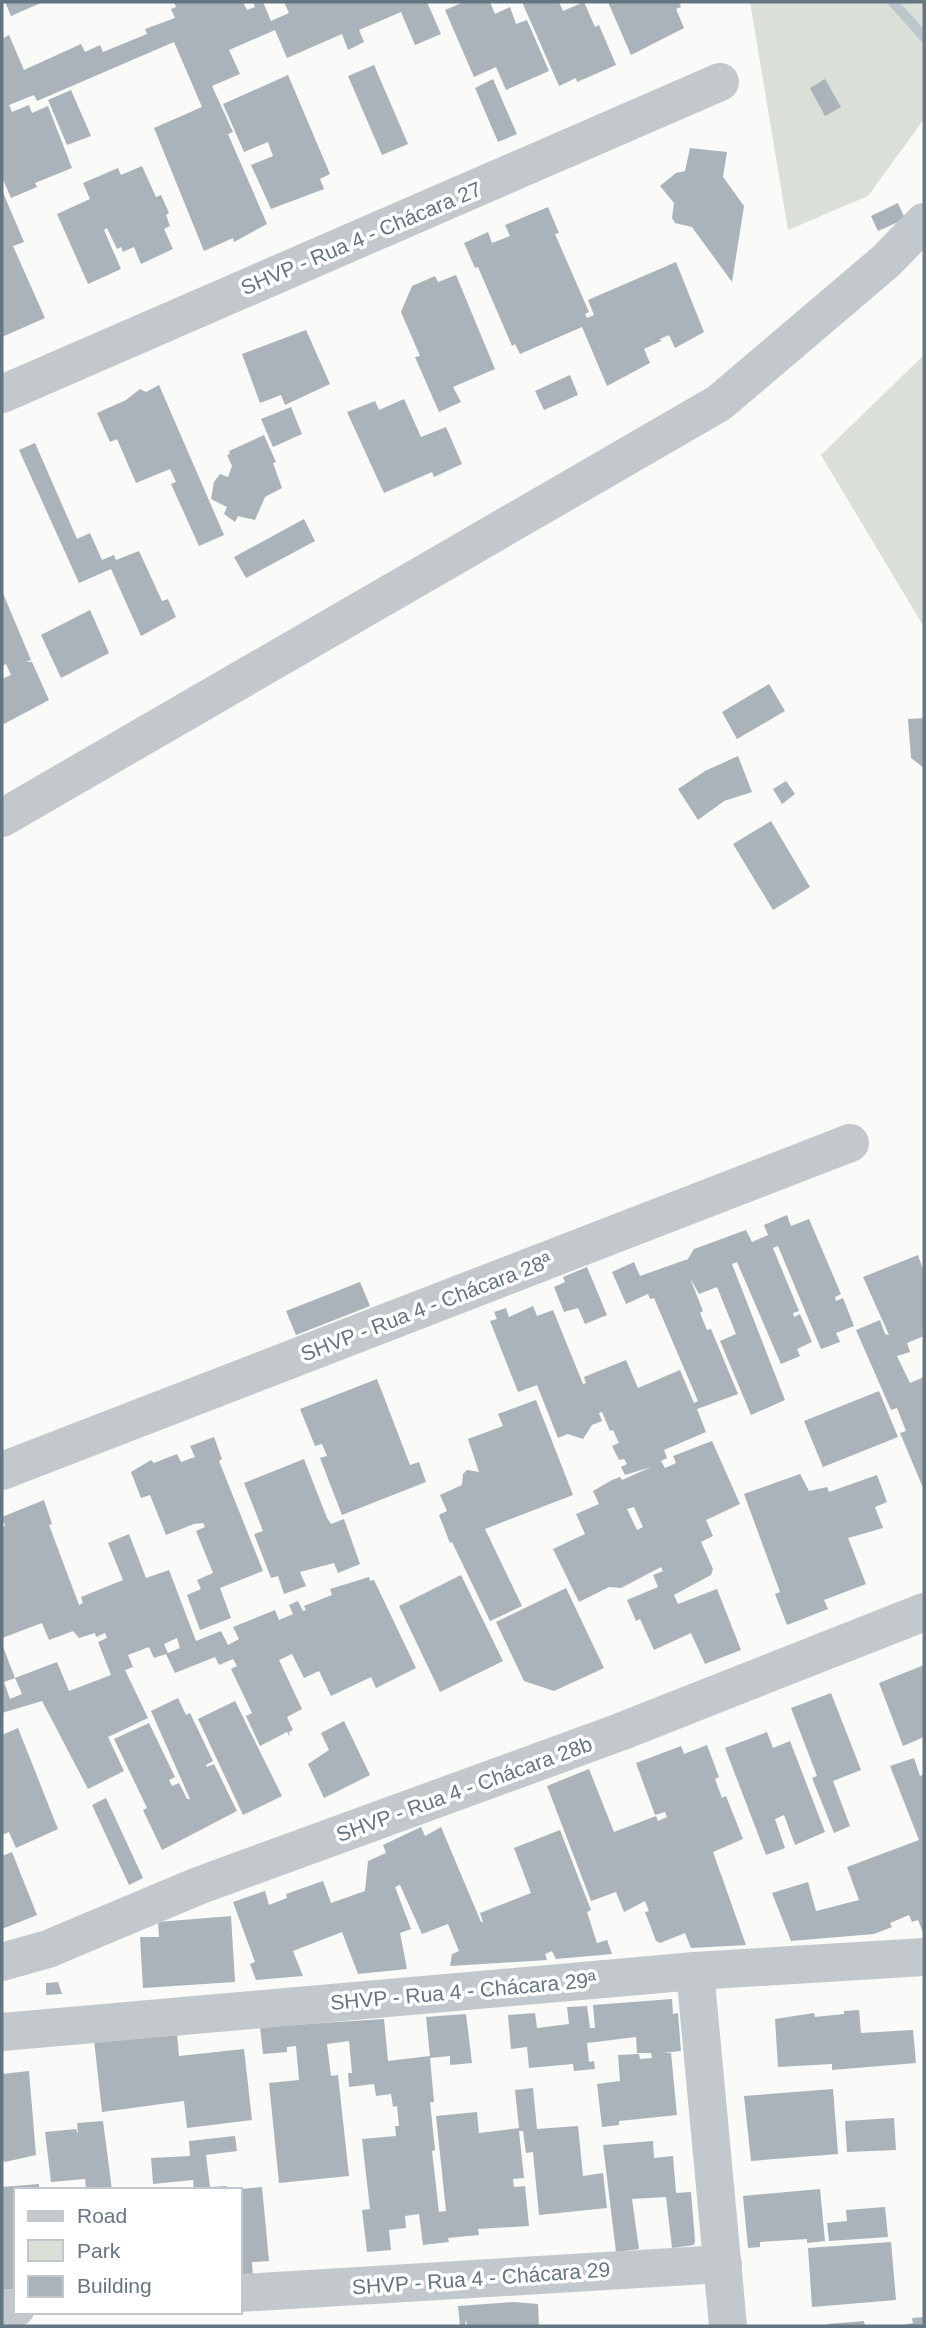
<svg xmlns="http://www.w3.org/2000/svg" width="926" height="2328" viewBox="0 0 926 2328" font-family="Arial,sans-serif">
<rect width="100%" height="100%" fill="#fafaf8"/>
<g fill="#dadfd7">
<polygon points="750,2 924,2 924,119 868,196 788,230"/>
<polygon points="924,355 924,627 821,455"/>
</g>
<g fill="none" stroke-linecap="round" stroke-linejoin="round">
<polyline stroke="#bbc7cb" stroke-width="10" points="893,2 924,37"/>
</g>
<g fill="#aab3b9" fill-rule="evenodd">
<polygon points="5,2 43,2 11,16"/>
<polygon points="174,2 243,2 247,10 255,7 253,2 263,2 271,21 289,13 284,2 427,2 441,34 415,45 401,12 359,30 364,42 348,50 342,34 287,58 275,30 229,50 240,74 212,86 233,132 228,134 267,224 234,242 233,238 204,251 154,128 202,107 174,42 37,101 34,95 9,105 12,112 29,105 32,113 48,106 72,168 35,183 37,187 11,198 2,177 2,39 9,35 24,70 81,44 85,52 100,45 103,52 147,34 145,29 175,18 171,9 176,7"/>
<polygon points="464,2 490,2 495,14 510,7 516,24 527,20 549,71 506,90 496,67 474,77 445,10"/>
<polygon points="522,2 559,2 563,11 584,2 595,27 599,25 616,65 577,82 576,78 559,86"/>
<polygon points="608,2 679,2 681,7 676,9 684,28 631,55"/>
<polygon points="374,65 408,144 382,155 348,76"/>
<polygon points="288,75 330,174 320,179 324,189 271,209 251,165 273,156 268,142 244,152 223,104"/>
<polygon points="493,79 517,134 498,142 475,88"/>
<polygon points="825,79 841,107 825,116 810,88"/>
<polygon points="71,90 91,136 67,145 48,100"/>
<polygon points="690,148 727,152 723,177 744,206 732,282 692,227 675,223 672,218 674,203 660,186 676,173 685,171"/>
<polygon points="142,166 156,197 161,195 169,213 166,215 170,226 164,229 173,249 141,264 134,247 123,252 121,247 117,249 107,228 104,230 121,269 88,284 57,214 90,199 83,183 118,168 121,175"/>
<polygon points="2,190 24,242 13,246 45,318 2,337"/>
<polygon points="898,203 905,219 878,231 871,216"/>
<polygon points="548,207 559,233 555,234 589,312 585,314 587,318 594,315 588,300 676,262 704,332 675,348 669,335 660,339 661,341 644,349 650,363 607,386 582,327 520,354 515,344 512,346 478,267 475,268 464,243 488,232 492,243 510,236 505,225"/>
<polygon points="456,275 495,369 453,387 461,402 439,412 415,357 420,356 401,312 412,286 435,276 438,282"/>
<polygon points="306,330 330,384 285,405 281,395 260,403 242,354"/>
<polygon points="570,375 578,395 544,410 535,391"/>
<polygon points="159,385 224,535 199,546 171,484 176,482 170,469 136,483 117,439 110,442 97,413 126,400 140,389 146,392"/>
<polygon points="404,399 421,437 446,427 462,464 434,477 432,472 384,493 347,412 375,401 379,410"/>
<polygon points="291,407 302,434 273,447 261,419"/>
<polygon points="264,435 276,462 273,463 282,488 265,497 255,520 238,516 235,522 224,514 227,507 211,499 214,482 220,474 228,477 232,466 227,455 230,454 229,451"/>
<polygon points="35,443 77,539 90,533 102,560 114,555 116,560 139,551 162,601 168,599 176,617 141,636 111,569 79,583 19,450"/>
<polygon points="304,519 315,541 246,578 234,557"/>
<polygon points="2,591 31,660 26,662 32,662 49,700 2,725 2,679 11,675 6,664 2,666"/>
<polygon points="90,610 109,653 61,678 41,635"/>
<polygon points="769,684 785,711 737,739 722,712"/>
<polygon points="924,718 924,768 911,758 908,719"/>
<polygon points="738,756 752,792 724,801 698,820 678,789 705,771"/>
<polygon points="786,781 795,794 782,804 773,789"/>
<polygon points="771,821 810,887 773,910 733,844"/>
<path d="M787 1215 791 1226 809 1219 841 1294 835 1297 836 1301 843 1298 854 1326 836 1333 840 1342 821 1349 778 1246 773 1248 799 1311 793 1313 794 1317 800 1314 812 1342 797 1349 800 1356 781 1364 737 1262 732 1264 785 1400 751 1415 720 1341 736 1334 717 1287 699 1294 690 1278 703 1311 700 1313 707 1330 711 1329 738 1394 697 1409 706 1432 664 1450 667 1458 661 1461 665 1468 676 1463 673 1456 712 1441 740 1504 706 1520 713 1536 701 1542 713 1569 711 1575 674 1595 678 1604 717 1589 741 1650 705 1664 691 1633 654 1650 640 1619 636 1621 627 1600 658 1587 653 1575 663 1571 661 1567 621 1588 609 1587 579 1602 553 1549 585 1534 576 1514 599 1504 593 1491 612 1480 620 1477 622 1480 651 1467 625 1475 621 1467 627 1464 624 1459 619 1460 612 1446 619 1443 613 1430 610 1431 602 1412 599 1413 602 1421 592 1425 583 1439 568 1434 558 1438 537 1385 518 1392 490 1321 497 1319 494 1312 506 1308 509 1317 533 1306 537 1316 553 1310 583 1384 586 1383 584 1377 626 1360 638 1388 680 1370 694 1403 698 1401 654 1298 650 1299 648 1294 626 1304 612 1272 634 1262 640 1276 688 1259 694 1249 746 1230 752 1242 768 1235 764 1225ZM634 1507 643 1527 637 1530 627 1509Z"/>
<polygon points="918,1255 924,1272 924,1329 922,1330 924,1336 907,1343 910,1352 897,1356 910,1383 924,1377 924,1490 900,1433 906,1431 897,1408 891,1410 856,1330 880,1320 885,1334 889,1335 863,1277"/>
<polygon points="587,1267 607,1315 585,1324 578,1308 564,1312 554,1287 565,1282 563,1277"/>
<polygon points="360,1282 370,1306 296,1335 286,1311"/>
<polygon points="377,1379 410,1465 419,1462 426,1482 342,1515 320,1458 327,1456 322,1444 315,1446 300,1409"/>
<polygon points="879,1391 898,1437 823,1467 804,1421"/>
<polygon points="536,1400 573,1495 485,1529 522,1606 490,1621 452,1542 450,1543 439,1515 447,1511 440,1495 462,1485 463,1474 467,1470 479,1472 468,1439 503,1426 498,1414"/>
<polygon points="214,1437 222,1459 219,1461 263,1571 220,1588 231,1618 200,1630 187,1595 201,1589 197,1580 213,1573 196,1531 205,1527 203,1523 194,1524 166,1535 150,1495 141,1498 131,1472 151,1460 154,1463 177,1454 181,1462 195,1457 190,1446"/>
<polygon points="304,1459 327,1518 331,1524 344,1519 360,1564 338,1573 334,1563 300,1572 306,1586 284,1594 278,1576 271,1578 254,1534 263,1531 244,1483"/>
<polygon points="800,1474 809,1491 827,1487 829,1492 877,1475 887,1502 875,1507 883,1528 848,1538 866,1584 824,1600 828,1609 787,1625 775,1594 780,1592 744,1494"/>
<path d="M44 1500 52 1524 49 1525 79 1605 83 1603 81 1597 123 1580 108 1543 129 1534 146 1578 169 1570 196 1641 221 1631 228 1645 239 1639 233 1627 275 1610 279 1620 293 1614 289 1605 298 1601 303 1611 306 1610 304 1606 332 1595 330 1589 369 1577 370 1581 374 1580 416 1668 376 1688 371 1677 331 1696 319 1671 304 1678 292 1654 279 1660 302 1709 287 1717 293 1730 289 1732 290 1737 287 1732 260 1746 246 1716 252 1713 231 1669 237 1666 233 1659 219 1665 215 1657 175 1673 166 1654 154 1658 149 1647 128 1655 133 1667 125 1670 148 1718 108 1737 124 1771 88 1789 42 1701 2 1713V1644L15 1678 4 1682 10 1699 22 1694 15 1678 57 1662 69 1691 111 1675 98 1642 107 1638 105 1633 96 1637 95 1633 79 1638 73 1631 49 1640 42 1623 2 1638V1527L5 1526 2 1517ZM177 1638 180 1648 168 1653 164 1644Z"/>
<polygon points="461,1575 503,1661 440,1692 399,1606"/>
<polygon points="566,1588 604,1668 554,1691 524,1681 496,1622"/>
<polygon points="924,1665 924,1737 903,1746 879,1683"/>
<polygon points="831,1693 861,1770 833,1781 850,1826 834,1833 812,1778 817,1776 791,1708"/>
<polygon points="178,1698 186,1715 190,1713 213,1761 206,1765 207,1767 214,1764 237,1811 162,1850 143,1810 147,1808 114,1739 149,1723 175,1777 169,1780 172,1786 179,1783 187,1799 190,1799 151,1711"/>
<polygon points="235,1701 282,1796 243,1815 198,1719"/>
<polygon points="344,1721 370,1775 324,1798 308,1764 329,1750 321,1733"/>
<polygon points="18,1728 58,1829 16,1848 9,1832 2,1835 2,1735"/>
<polygon points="767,1732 773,1748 790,1741 825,1832 795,1845 784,1815 775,1819 785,1848 766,1855 725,1748"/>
<polygon points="707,1745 719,1777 715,1779 722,1798 726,1796 743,1839 713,1852 746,1945 691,1948 685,1933 660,1943 656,1941 645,1912 649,1911 645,1901 624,1912 616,1892 591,1901 547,1786 589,1769 614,1832 656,1816 658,1821 667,1817 665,1812 655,1815 636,1763 681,1746 684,1754"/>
<polygon points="914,1758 920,1776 924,1774 924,1935 918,1920 912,1922 909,1915 890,1923 892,1927 874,1934 791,1941 772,1893 808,1882 816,1911 859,1900 847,1867 919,1840 890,1766"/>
<polygon points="106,1798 143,1878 129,1885 92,1805"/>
<polygon points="421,1827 425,1836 441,1827 481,1922 483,1922 480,1913 531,1893 514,1848 560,1830 591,1910 587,1912 597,1943 607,1940 612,1954 556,1959 552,1951 545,1954 547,1960 450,1966 452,1954 459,1951 448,1924 422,1934 400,1885 395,1887 411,1929 400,1933 407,1969 358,1974 342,1932 293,1951 303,1976 256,1980 250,1964 255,1962 233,1902 265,1891 269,1905 287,1898 286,1894 323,1881 331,1903 365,1891 368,1861 386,1853 383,1845"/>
<polygon points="12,1852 37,1915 2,1929 2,1856"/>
<polygon points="231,1916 235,1982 143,1988 140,1937 159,1937 158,1922"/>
<polygon points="58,1982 62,1994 46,1995 46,1983"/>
<polygon points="672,1999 673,2014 678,2013 681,2051 662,2053 671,2053 677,2115 619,2121 619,2125 602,2127 597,2084 620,2081 618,2055 639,2054 640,2059 652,2058 651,2053 637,2053 636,2037 587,2043 589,2062 594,2061 595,2069 574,2071 573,2064 529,2068 527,2047 511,2049 508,2015 535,2013 537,2028 569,2024 567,2007 587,2006 590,2028 595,2028 593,2005"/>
<polygon points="859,2010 861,2033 913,2030 916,2063 832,2070 832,2064 778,2067 775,2019 814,2013 815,2017 844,2014 844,2011"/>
<polygon points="466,2014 472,2063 450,2065 450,2056 430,2058 434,2102 430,2102 435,2150 432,2151 439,2212 446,2211 436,2116 477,2112 479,2133 519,2128 515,2090 533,2088 537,2129 578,2126 583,2176 603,2173 607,2208 539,2215 533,2152 526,2153 523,2131 519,2131 524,2178 513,2179 514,2187 525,2186 529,2226 478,2229 479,2235 448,2238 449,2242 423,2245 419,2214 405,2216 406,2228 389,2230 391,2250 367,2252 362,2210 370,2209 362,2139 396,2136 395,2126 399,2126 397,2106 393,2107 391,2094 376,2096 374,2084 349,2087 348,2073 352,2073 349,2041 327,2044 331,2076 338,2075 349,2176 279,2183 269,2083 299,2080 296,2046 287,2047 287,2052 263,2054 260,2027 384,2019 388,2061 430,2056 426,2017"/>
<polygon points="177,2034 179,2056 244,2049 252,2120 187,2128 184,2101 102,2112 94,2040"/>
<polygon points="29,2071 36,2155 5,2162 2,2160 2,2074"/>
<polygon points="833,2089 838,2154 751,2161 744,2096"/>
<polygon points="894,2118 896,2150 847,2152 845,2121"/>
<polygon points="103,2121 112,2190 86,2190 85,2179 51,2182 45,2132 76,2129 78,2134 77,2123"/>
<polygon points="235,2136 237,2151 206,2155 210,2187 227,2186 228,2190 194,2190 193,2180 153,2184 151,2158 190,2156 189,2141"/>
<polygon points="653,2141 654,2158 673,2156 676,2193 691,2192 695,2241 694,2245 672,2248 666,2197 632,2199 639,2249 616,2252 603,2145"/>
<polygon points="39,2184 39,2190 16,2190 16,2289 2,2290 2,2187"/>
<polygon points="262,2187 269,2261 252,2262 253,2276 240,2277 240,2189"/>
<polygon points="820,2189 825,2241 807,2243 807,2239 760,2242 760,2247 748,2248 743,2196"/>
<polygon points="885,2207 888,2237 829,2241 827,2223 847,2221 846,2210"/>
<polygon points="891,2242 896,2300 812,2307 808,2248"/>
<polygon points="514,2302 538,2304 539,2326 467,2326 466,2319 465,2326 460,2326 458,2306"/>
<polygon points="924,2317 924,2326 898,2326 913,2323 912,2318"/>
<polygon points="864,2321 865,2326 828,2326 827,2324"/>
</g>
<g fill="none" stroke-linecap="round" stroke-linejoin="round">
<g stroke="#c3c8cc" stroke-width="38">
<polyline points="2,394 720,82"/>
<polyline points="2,818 719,403 886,261 924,222"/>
<polyline points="2,1471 850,1143"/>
<polyline points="2,1962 48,1949 198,1886 620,1732 924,1612"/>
<polyline points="695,1971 728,2326"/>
<polyline points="2,2032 695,1971 924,1957"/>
<polyline points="240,2293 723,2264"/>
<polyline points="2,2309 16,2308"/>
</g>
</g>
<g text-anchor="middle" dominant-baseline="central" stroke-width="7" stroke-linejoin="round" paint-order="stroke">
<g font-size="21" fill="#657683" stroke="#fff">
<text transform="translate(361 238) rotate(-23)">SHVP - Rua 4 - Chácara 27</text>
<text transform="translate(426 1307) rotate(-21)">SHVP - Rua 4 - Chácara 28ª</text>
<text transform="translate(464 1789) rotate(-20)">SHVP - Rua 4 - Chácara 28b</text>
<text transform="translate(463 1991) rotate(-5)">SHVP - Rua 4 - Chácara 29ª</text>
<text transform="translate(481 2278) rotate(-4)">SHVP - Rua 4 - Chácara 29</text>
</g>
</g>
<rect width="926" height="2328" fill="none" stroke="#657683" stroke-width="7"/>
<rect x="14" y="2188" width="228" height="126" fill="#ffffff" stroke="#c1c8cd" stroke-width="2"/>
<rect x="28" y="2211" width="35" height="10" fill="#c3c8cc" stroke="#c1c8cd" stroke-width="2"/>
<text x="77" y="2223" font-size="21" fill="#657683">Road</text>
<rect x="28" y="2240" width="35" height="21" fill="#dadfd7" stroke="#c1c8cd" stroke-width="2"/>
<text x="77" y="2258" font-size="21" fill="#657683">Park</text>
<rect x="28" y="2276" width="35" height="21" fill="#aab3b9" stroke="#c1c8cd" stroke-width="2"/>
<text x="77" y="2293" font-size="21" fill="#657683">Building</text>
</svg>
